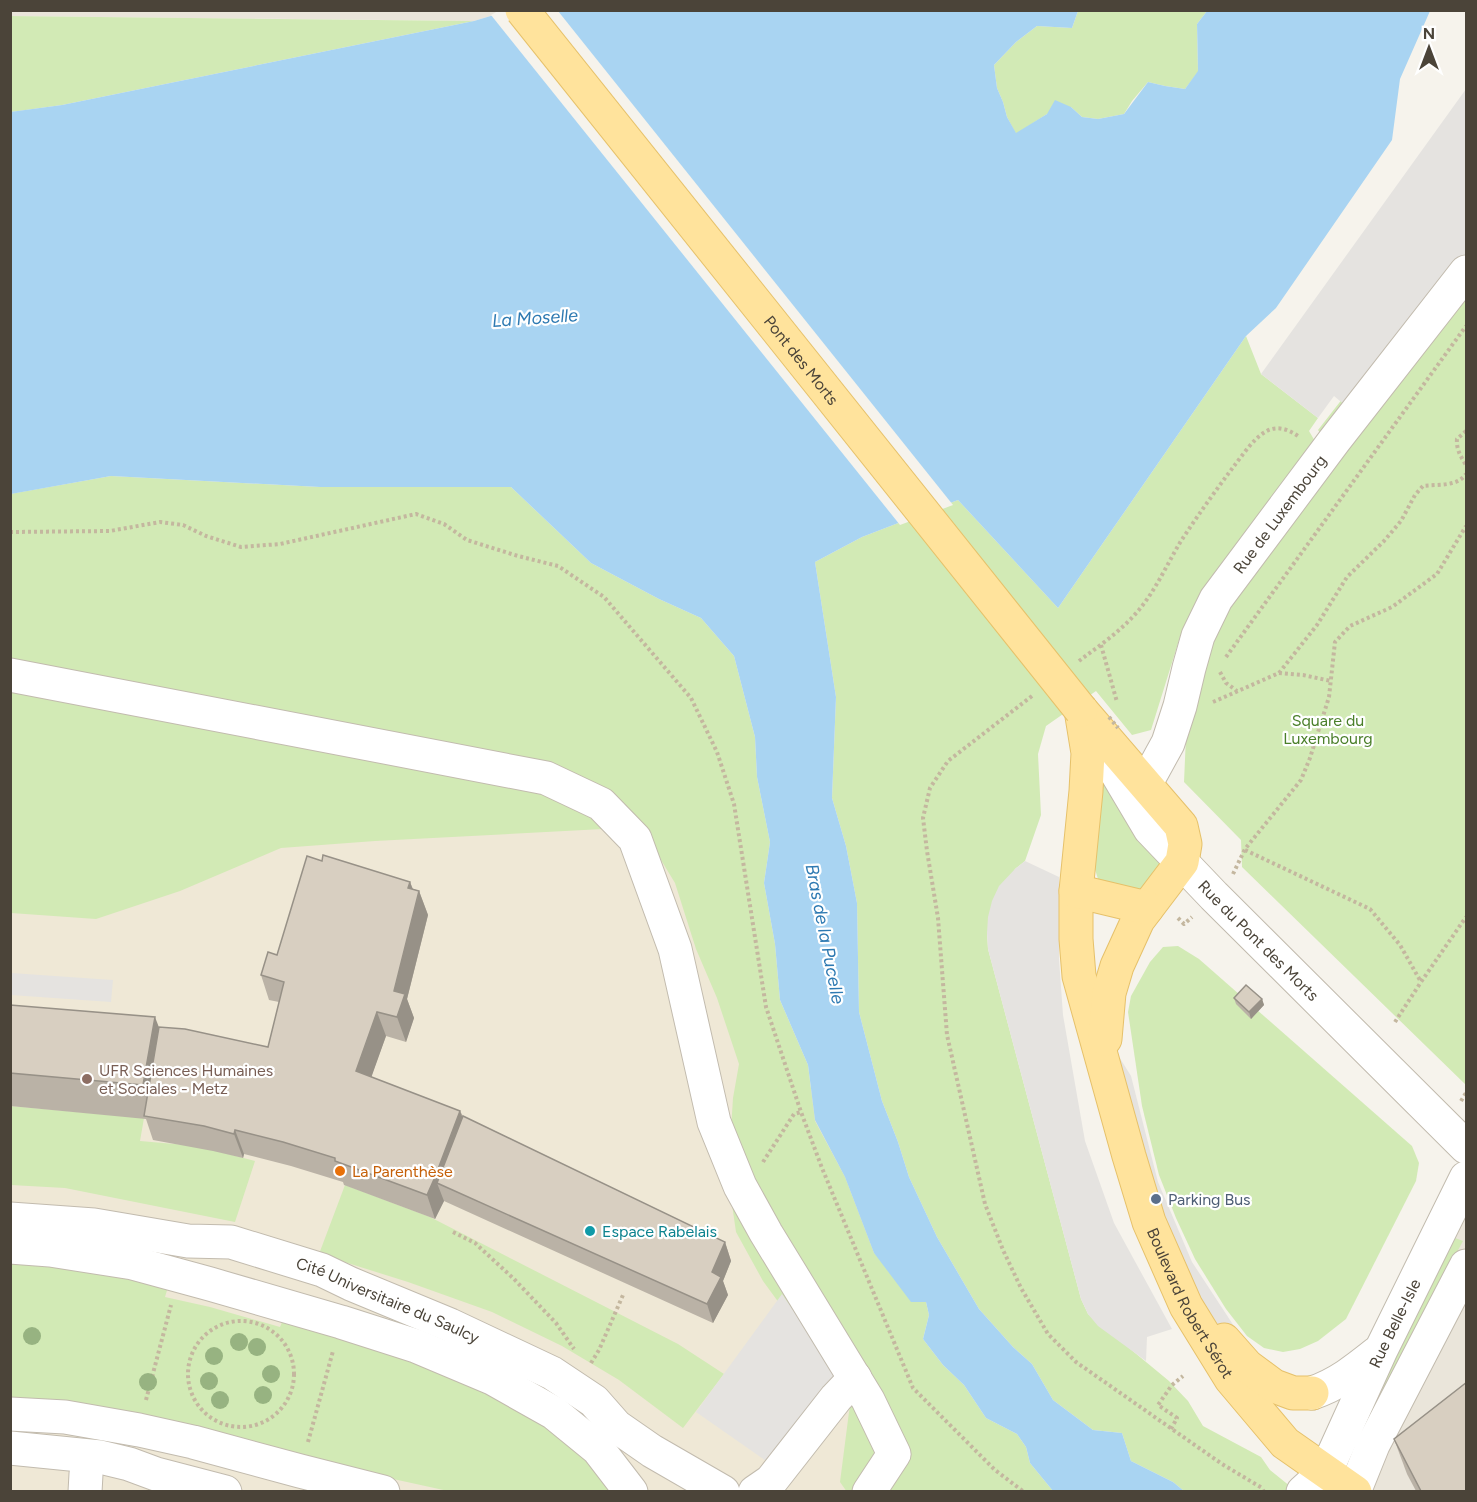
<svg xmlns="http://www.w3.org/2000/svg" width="1477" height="1502" viewBox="0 0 1477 1502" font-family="Figtree,sans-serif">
<rect width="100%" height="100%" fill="#f6f3ec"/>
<g fill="#eae5da">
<polygon points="11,10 507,11 474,21 11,16"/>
<polygon points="1466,1178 1466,1491 1355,1491 1326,1471"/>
</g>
<polygon fill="#efe8d6" points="10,698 696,810 977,1491 11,1491"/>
<g fill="#d2eab5">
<polygon points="1078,11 1207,11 1197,24 1198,72 1185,89 1165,86 1148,82 1132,101 1124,114 1098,119 1082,117 1071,107 1047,114 1016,134 1007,117 1003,102 997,88 994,65 1016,42 1037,26 1072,28"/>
<polygon points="10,16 474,21 62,105 11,112"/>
<polygon points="1466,240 1466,1085 1242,867 1241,840 1184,782 1189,668 1330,447 1318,430"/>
<polygon points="1246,336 1261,374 1318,418 1309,431 1319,448 1180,637 1151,730 1132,735 1096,691 1046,726 1038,754 1041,815 1025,861 1015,869 987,933 988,949 1081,1299 1088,1314 1169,1381 1188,1401 1203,1426 1261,1457 1270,1470 1296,1491 1184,1491 1173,1482 1131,1461 1122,1433 1093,1430 1053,1400 1032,1364 1013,1347 979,1309 937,1237 909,1177 898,1142 882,1101 859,1012 857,903 846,846 832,798 836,697 815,562 862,537 958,500 1058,608"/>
<polygon points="111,476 320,487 511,487 591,563 659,599 701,618 734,656 755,737 757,777 770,842 764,883 775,944 780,1000 808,1065 815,1121 845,1177 874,1253 926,1302 929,1315 923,1339 943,1365 964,1385 986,1418 1017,1434 1026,1447 1030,1463 1053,1491 847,1492 840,1482 849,1412 856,1378 790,1318 763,1281 736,1232 728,1177 733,1098 739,1064 717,998 696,949 675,883 641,827 375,841 281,848 180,891 96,919 11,913 10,494"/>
<polygon points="1103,777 1160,863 1155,879 1141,890 1121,891 1098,879 1093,863"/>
<polygon points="1178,946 1199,959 1412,1146 1419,1163 1416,1181 1346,1319 1318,1341 1300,1349 1283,1352 1264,1348 1247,1336 1226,1309 1195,1259 1176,1218 1159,1175 1142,1106 1128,1012 1131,996 1150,962 1163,947"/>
<polygon points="10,1106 144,1118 140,1141 198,1146 255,1161 235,1222 65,1188 11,1185"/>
<polygon points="345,1185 430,1217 678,1344 724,1374 683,1428 619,1380 562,1346 492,1312 408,1282 319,1254"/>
<polygon points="1450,1236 1463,1241 1370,1414 1362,1409"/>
<polygon points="11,1259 74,1266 168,1287 165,1297 210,1307 280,1327 283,1320 347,1336 504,1396 580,1448 619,1491 448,1491 375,1475 11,1403"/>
</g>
<g fill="#e5e3e0">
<polygon points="1466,89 1466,260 1352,411 1334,396 1318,418 1261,374"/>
<polygon points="1025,861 1059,877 1059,959 1063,1015 1085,1141 1114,1223 1172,1329 1147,1337 1146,1361 1098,1326 1088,1314 1081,1299 988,949 987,933 988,917 992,901 999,886 1015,869"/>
<polygon points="11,973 113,980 111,1002 11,995"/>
<polygon points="1116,1052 1131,1076 1158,1182 1192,1262 1247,1346 1236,1352 1191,1295 1152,1216"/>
<polygon points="782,1294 838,1375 766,1461 696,1412"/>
</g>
<polygon fill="#a9d4f2" points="507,11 1078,11 1072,28 1037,26 1016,42 994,65 997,88 1003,102 1007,117 1016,133 1047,114 1055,100 1071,107 1082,117 1098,119 1124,114 1148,82 1165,86 1185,89 1198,71 1197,24 1207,11 1430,11 1400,79 1392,140 1276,308 1246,336 1058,608 958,500 862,537 815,562 836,697 832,798 846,846 857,903 859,1012 882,1101 898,1142 909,1177 937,1237 979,1309 1013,1347 1032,1364 1053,1400 1093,1430 1122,1433 1131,1461 1173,1482 1184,1491 1053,1491 1030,1463 1026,1447 1017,1434 986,1418 964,1385 943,1365 923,1339 929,1315 926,1302 911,1302 874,1253 845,1177 815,1120 808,1065 780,1000 775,944 764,883 770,842 757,777 755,737 734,656 701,618 659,599 591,563 511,487 320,487 111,476 11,494 10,112 62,105 474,21"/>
<polygon fill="#f6f3ec" points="498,11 558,11 953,505 900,525 491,15"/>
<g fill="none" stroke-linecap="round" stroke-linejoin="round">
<g stroke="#c2bbae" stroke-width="35">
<g id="minor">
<polyline points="10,675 546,778 601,804 635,839 675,949 714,1122 740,1186 766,1233 868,1400 894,1454 869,1492"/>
<path id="s1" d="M1112 765 1150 829 1214 896 1466 1147"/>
<path id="s2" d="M1146 783 1168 743 1180 706 1189 668 1198 636 1216 599 1334 441 1466 272"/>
<path id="s3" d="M10 1219 94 1225 188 1241 231 1242 322 1270 351 1284 450 1325 552 1373 594 1401 616 1426 652 1451 723 1492"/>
<polyline points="10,1247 50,1250 133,1263 210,1284 341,1322 416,1346 492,1378 554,1413 598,1449 631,1492"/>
<path d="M1312 1393C1337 1385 1357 1369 1377 1353"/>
<polyline points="10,1414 65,1417 139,1430 193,1442 300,1471 383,1492"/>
<polyline points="10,1448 100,1457 129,1464 156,1474 225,1492"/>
<polyline points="85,1492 86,1474"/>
<polyline points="755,1492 771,1481 836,1398 855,1378"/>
<path id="s4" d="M1303 1492 1326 1471 1381 1350 1466 1178"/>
<polyline points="1354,1492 1373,1445 1466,1266"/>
</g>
</g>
<g stroke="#e6c16a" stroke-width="35">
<g id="major">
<path id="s5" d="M1081 710 1088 753 1086 791 1076 891V939L1079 976 1129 1156 1149 1222 1186 1306 1231 1379 1285 1443 1355 1492"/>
<polyline points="1081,710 1181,826 1185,844 1182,862 1138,920 1117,966 1109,993 1105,1039"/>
<polyline points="1076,891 1147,908"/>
<polyline points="1224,1340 1247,1366 1274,1386 1293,1393 1312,1393"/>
</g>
</g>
<g stroke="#c4b79f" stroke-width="4" stroke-dasharray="3 3" stroke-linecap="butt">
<path d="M1466 431 1457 439C1456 449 1461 457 1466 465"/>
<polyline points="10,532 110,531 160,522 183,525 206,536 241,547 280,544 416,514 444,524 467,540 518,556 558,566 604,597 691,698 717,752 734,804 766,1007 801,1112 822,1168 913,1388 995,1470 1024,1492"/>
<polyline points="1101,645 1117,702"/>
<polyline points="1226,657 1466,326"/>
<path d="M1079 661C1099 646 1121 631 1138 611 1156 590 1167 564 1181 541 1198 515 1216 490 1234 466 1242 456 1253 439 1265 432 1276 425 1288 429 1298 436"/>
<polyline points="1220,672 1226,683 1237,691"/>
<path d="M1279 673 1317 625 1347 577 1384 541 1401 521 1415 495 1423 486C1438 484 1457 487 1466 474"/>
<polyline points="1032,696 948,761 930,788 923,818 927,851 938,918 947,1035 985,1204 1003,1250 1021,1288 1048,1334 1076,1362 1222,1464 1262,1488 1264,1492"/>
<polyline points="1213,702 1279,673 1303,675 1331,681"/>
<polyline points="1245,850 1370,909 1400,945 1421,982 1466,917"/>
<polyline points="1233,874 1245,849 1301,780 1310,758 1329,697 1335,642 1350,626 1392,607 1437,574 1466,526"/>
<polyline points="1178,918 1184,924 1192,917"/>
<polyline points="1395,1022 1421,982"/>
<polyline points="1461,1101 1466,1093"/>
<polyline points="763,1162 794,1114 801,1112"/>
<polyline points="453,1232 475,1243 514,1279 556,1323 574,1349"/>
<circle cx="241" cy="1374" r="53"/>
<polyline points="591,1363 599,1350 623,1295"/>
<polyline points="146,1400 171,1305"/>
<polyline points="1171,1429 1177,1418 1158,1405 1172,1385 1183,1376"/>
<polyline points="308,1442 333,1351"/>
</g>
<use href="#minor" stroke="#fff" stroke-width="33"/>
<use href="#major" stroke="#ffe39c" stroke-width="33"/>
<g stroke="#e6c16a" stroke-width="35" stroke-linecap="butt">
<g id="major-bridge">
<path id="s6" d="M522 10 1081 710"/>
</g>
</g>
<polyline stroke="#c4b79f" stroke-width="4" stroke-dasharray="3 3" stroke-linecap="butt" points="1109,717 1118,728"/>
<use href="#major-bridge" stroke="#ffe39c" stroke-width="33"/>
</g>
<g fill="#97b381">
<circle cx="32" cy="1336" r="9"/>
<circle cx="239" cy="1342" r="9"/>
<circle cx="257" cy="1347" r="9"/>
<circle cx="214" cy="1356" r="9"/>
<circle cx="271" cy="1374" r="9"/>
<circle cx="209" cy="1381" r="9"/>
<circle cx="148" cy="1382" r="9"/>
<circle cx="263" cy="1395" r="9"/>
<circle cx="220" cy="1400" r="9"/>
</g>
<g fill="#bab2a6">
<polygon points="322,861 410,882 413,889 419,891 428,915 407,999 414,1018 406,1042 386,1036 371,1077 460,1111 463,1116 725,1242 731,1261 723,1281 728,1295 713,1323 444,1201 435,1219 344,1185 343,1182 291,1166 244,1154 243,1158 213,1151 153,1140 146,1119 10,1106 10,1005 159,1027 268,1047 279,1002 269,1000 261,975 277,955"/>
<polygon points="1234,998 1262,999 1264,1005 1251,1019 1236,1004"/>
<polygon points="1394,1439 1467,1491 1416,1491 1407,1474"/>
</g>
<g fill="#979187">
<polygon points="410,882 417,901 419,891 428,915 407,999 414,1018 406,1042 397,1017 394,991 408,888"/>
<polygon points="1262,999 1264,1005 1251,1019 1249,1012"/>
<polygon points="377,1012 386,1036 365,1095 356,1071"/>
<polygon points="155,1017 168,1051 155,1118 143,1085"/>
<polygon points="460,1111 469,1135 437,1183 444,1201 435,1219 427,1195"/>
<polygon points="235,1130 244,1154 243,1158 234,1134"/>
<polygon points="725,1242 731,1261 723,1281 728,1295 713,1323 707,1304 712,1272"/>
</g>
<g fill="#d8cfc1" stroke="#979187" stroke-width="1.5">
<polygon points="323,855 410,882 408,888 419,891 394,991 405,994 397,1017 377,1012 356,1071 460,1111 435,1177 427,1195 335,1161 335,1158 283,1142 235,1130 234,1134 204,1126 144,1116 159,1027 185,1029 268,1047 284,982 261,975 268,952 277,955 307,856 322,861"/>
<polygon points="1246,985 1262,999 1249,1012 1234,998"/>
<polygon points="10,1005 155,1017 143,1085 10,1073"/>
<polygon points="463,1116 725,1242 712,1272 721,1277 707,1304 437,1183"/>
<polygon points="1467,1382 1467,1491 1421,1491 1394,1439"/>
</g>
<circle fill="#8d6e63" stroke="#fff" stroke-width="2" cx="87" cy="1079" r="6"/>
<circle fill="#e8710a" stroke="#fff" stroke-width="2" cx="340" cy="1171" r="6"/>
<circle fill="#5c6f8a" stroke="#fff" stroke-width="2" cx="1156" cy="1199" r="6"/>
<circle fill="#0f9aa8" stroke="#fff" stroke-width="2" cx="590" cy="1231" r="6"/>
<g text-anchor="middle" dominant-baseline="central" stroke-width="4.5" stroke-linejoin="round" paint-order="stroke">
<g font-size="16" fill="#4b4439" stroke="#fff">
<text stroke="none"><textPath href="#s6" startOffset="448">Pont des Morts</textPath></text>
<text stroke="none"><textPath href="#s2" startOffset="304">Rue de Luxembourg</textPath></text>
<text stroke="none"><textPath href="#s1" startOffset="230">Rue du Pont des Morts</textPath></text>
<text stroke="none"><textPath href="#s3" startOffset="390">Cité Universitaire du Saulcy</textPath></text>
<text stroke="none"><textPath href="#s5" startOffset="614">Boulevard Robert Sérot</textPath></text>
<text stroke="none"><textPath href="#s4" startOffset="194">Rue Belle-Isle</textPath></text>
</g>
<g font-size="16" fill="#4a7f2a" stroke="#fff">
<text x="1328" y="720">Square du<tspan x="1328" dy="18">Luxembourg</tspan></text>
</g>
<g font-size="16" fill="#785e54" stroke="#fff" text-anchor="start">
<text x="99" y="1070">UFR Sciences Humaines<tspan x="99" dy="18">et Sociales - Metz</tspan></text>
</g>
<g font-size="16" fill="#c56008" stroke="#fff" text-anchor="start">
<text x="352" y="1171">La Parenthèse</text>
</g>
<g font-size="16" fill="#4e5e75" stroke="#fff" text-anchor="start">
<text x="1168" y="1199">Parking Bus</text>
</g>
<g font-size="16" fill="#0d838f" stroke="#fff" text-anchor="start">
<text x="602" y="1231">Espace Rabelais</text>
</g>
<g font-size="18" font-style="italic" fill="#2e7ab2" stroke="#fff">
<text transform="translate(535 318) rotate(-4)">La Moselle</text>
<text transform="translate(825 934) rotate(79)">Bras de la Pucelle</text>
</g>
</g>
<rect width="1477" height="1502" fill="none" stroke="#4b4439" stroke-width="24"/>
<g transform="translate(1429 48)" stroke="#ffffff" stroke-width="4.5" paint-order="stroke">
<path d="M0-4.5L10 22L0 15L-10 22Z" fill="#4b4439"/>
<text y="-9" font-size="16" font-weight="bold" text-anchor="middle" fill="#4b4439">N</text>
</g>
</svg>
